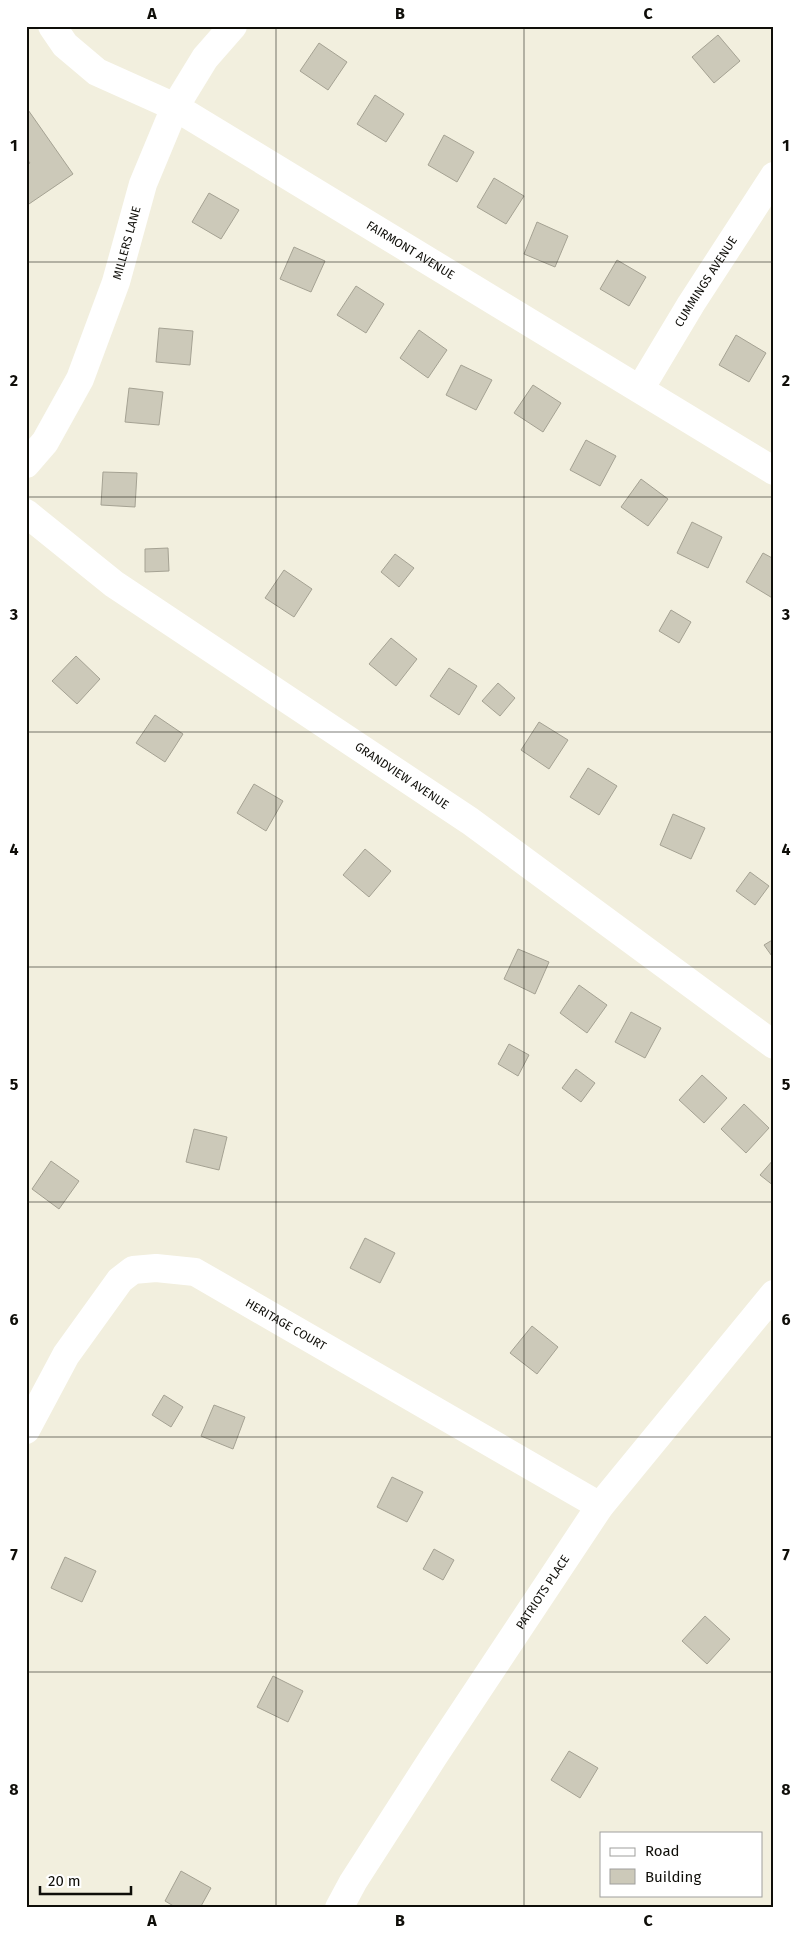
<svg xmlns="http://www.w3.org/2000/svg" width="800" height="1934" viewBox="0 0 800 1934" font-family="'Fira Sans',sans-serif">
<rect width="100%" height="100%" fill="#f2efde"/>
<g fill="#ccc9b9" stroke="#a5a293">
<polygon points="718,35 740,61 714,83 692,57"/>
<polygon points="319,43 347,62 328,90 300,71"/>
<polygon points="375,95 404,114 386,142 357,124"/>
<polygon points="26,107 73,174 26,206 26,166 30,163 26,158"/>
<polygon points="444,135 474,152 457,182 428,165"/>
<polygon points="494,178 524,196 506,224 477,207"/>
<polygon points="209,193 239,210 221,239 192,222"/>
<polygon points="537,222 568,236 555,267 524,254"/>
<polygon points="294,247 325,261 311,292 280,279"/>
<polygon points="617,260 646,277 629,306 600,289"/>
<polygon points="356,286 384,304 366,333 337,315"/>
<polygon points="159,328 193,331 190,365 156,362"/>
<polygon points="419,330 447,350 428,378 400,358"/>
<polygon points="736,335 766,353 749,382 719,365"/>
<polygon points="461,365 492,380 476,410 446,395"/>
<polygon points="533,385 561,403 543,432 514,413"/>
<polygon points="129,388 163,392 159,425 125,422"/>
<polygon points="586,440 616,456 600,486 570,470"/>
<polygon points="103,472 137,473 135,507 101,505"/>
<polygon points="641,479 668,499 648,526 621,507"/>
<polygon points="692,522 722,537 708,568 677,553"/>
<polygon points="168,548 169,571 145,572 145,549"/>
<polygon points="763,553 774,559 774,599 746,582"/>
<polygon points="395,554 414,568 399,587 381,572"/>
<polygon points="284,570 312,589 294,617 265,598"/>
<polygon points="671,610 691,622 679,643 659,631"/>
<polygon points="391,638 417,659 396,686 369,664"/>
<polygon points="76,656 100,679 77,704 52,681"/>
<polygon points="449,668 477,686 459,715 430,696"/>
<polygon points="498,683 515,698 500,716 482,701"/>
<polygon points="155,715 183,734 165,762 136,743"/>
<polygon points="539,722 568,740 549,769 521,750"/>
<polygon points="588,768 617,786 599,815 570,797"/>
<polygon points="254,784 283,801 266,831 237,813"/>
<polygon points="673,814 705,828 691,859 660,845"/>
<polygon points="365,849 391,871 369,897 343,875"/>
<polygon points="750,872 769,886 755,905 736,891"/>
<polygon points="774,939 774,959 764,945"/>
<polygon points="518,949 549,962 535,994 504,979"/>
<polygon points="579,985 607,1005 587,1033 560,1013"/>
<polygon points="631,1012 661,1028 645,1058 615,1042"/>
<polygon points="509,1044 529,1055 518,1076 498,1064"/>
<polygon points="576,1069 595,1083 581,1102 562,1088"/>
<polygon points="702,1075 727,1098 704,1123 679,1100"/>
<polygon points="744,1104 769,1128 746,1153 721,1129"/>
<polygon points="194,1129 227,1137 219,1170 186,1162"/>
<polygon points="774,1159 774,1186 760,1175"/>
<polygon points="51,1161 79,1181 59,1209 32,1189"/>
<polygon points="365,1238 395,1253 380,1283 350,1268"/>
<polygon points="532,1326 558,1347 537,1374 510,1353"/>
<polygon points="164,1395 183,1407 171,1427 152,1415"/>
<polygon points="214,1405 245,1417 233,1449 201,1436"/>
<polygon points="392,1477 423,1492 407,1522 377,1507"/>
<polygon points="434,1549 454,1560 443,1580 423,1569"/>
<polygon points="65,1557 96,1571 82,1602 51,1588"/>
<polygon points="705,1616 730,1639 707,1664 682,1641"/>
<polygon points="273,1676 303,1691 288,1722 257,1707"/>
<polygon points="569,1751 598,1768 580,1798 551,1780"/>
<polygon points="181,1871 211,1888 200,1908 177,1908 165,1901"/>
</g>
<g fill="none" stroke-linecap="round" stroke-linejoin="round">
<g stroke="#fff" stroke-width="28">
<path id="s1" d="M52 26 65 45 97 72 175 107 774 471"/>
<path id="s2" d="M640 389 691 304 774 176"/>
<path id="s3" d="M26 464 45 442 80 379 116 282 143 184 175 107 205 58 233 26"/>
<path id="s4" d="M26 513 114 584 470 821 774 1045"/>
<path id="s5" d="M26 1430 66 1355 120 1280 133 1270 156 1268 195 1272 600 1506"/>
<path id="s6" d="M339 1908 353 1882 434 1756 600 1506 774 1294"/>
</g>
</g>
<path fill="none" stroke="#0f0e09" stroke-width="1" stroke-opacity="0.55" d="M276 26V1908M524 26V1908M26 262H774M26 497H774M26 732H774M26 967H774M26 1202H774M26 1437H774M26 1672H774"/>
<g text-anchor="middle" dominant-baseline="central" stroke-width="4.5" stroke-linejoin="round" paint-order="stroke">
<g font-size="12" fill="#0f0e09" stroke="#fff">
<text stroke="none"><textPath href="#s3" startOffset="245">MILLERS LANE</textPath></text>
<text stroke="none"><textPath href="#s1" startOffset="426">FAIRMONT AVENUE</textPath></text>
<text stroke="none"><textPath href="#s2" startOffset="126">CUMMINGS AVENUE</textPath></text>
<text stroke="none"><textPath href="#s4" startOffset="459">GRANDVIEW AVENUE</textPath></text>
<text stroke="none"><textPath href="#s5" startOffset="361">HERITAGE COURT</textPath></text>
<text stroke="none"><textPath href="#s6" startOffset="376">PATRIOTS PLACE</textPath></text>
</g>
</g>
<rect width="800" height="1934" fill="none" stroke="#ffffff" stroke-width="55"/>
<rect x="600" y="1832" width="162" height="65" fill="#ffffff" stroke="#9f9f9d"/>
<rect x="610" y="1848" width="25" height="8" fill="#ffffff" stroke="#9f9f9d"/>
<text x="645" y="1856" font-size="15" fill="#0f0e09">Road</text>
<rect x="610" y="1869" width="25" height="15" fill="#ccc9b9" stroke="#9f9f9d"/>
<text x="645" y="1882" font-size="15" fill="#0f0e09">Building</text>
<path d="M40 1886v8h91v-8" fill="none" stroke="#0f0e09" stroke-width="2.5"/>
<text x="48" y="1886" font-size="15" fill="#0f0e09" stroke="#ffffff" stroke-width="4" paint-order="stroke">20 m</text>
<rect x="28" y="28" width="744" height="1878" fill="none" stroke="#0f0e09" stroke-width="2"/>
<g font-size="16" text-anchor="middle" font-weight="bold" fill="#0f0e09">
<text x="152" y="19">A</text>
<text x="400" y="19">B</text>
<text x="648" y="19">C</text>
<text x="14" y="151">1</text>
<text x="786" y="151">1</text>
<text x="14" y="386">2</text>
<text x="786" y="386">2</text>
<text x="14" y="620">3</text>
<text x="786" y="620">3</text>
<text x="14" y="855">4</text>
<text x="786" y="855">4</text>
<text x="14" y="1090">5</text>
<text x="786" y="1090">5</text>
<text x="14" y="1325">6</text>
<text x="786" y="1325">6</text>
<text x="14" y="1560">7</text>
<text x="786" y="1560">7</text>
<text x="14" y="1795">8</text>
<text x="786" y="1795">8</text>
<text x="152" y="1926">A</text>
<text x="400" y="1926">B</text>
<text x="648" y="1926">C</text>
</g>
</svg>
